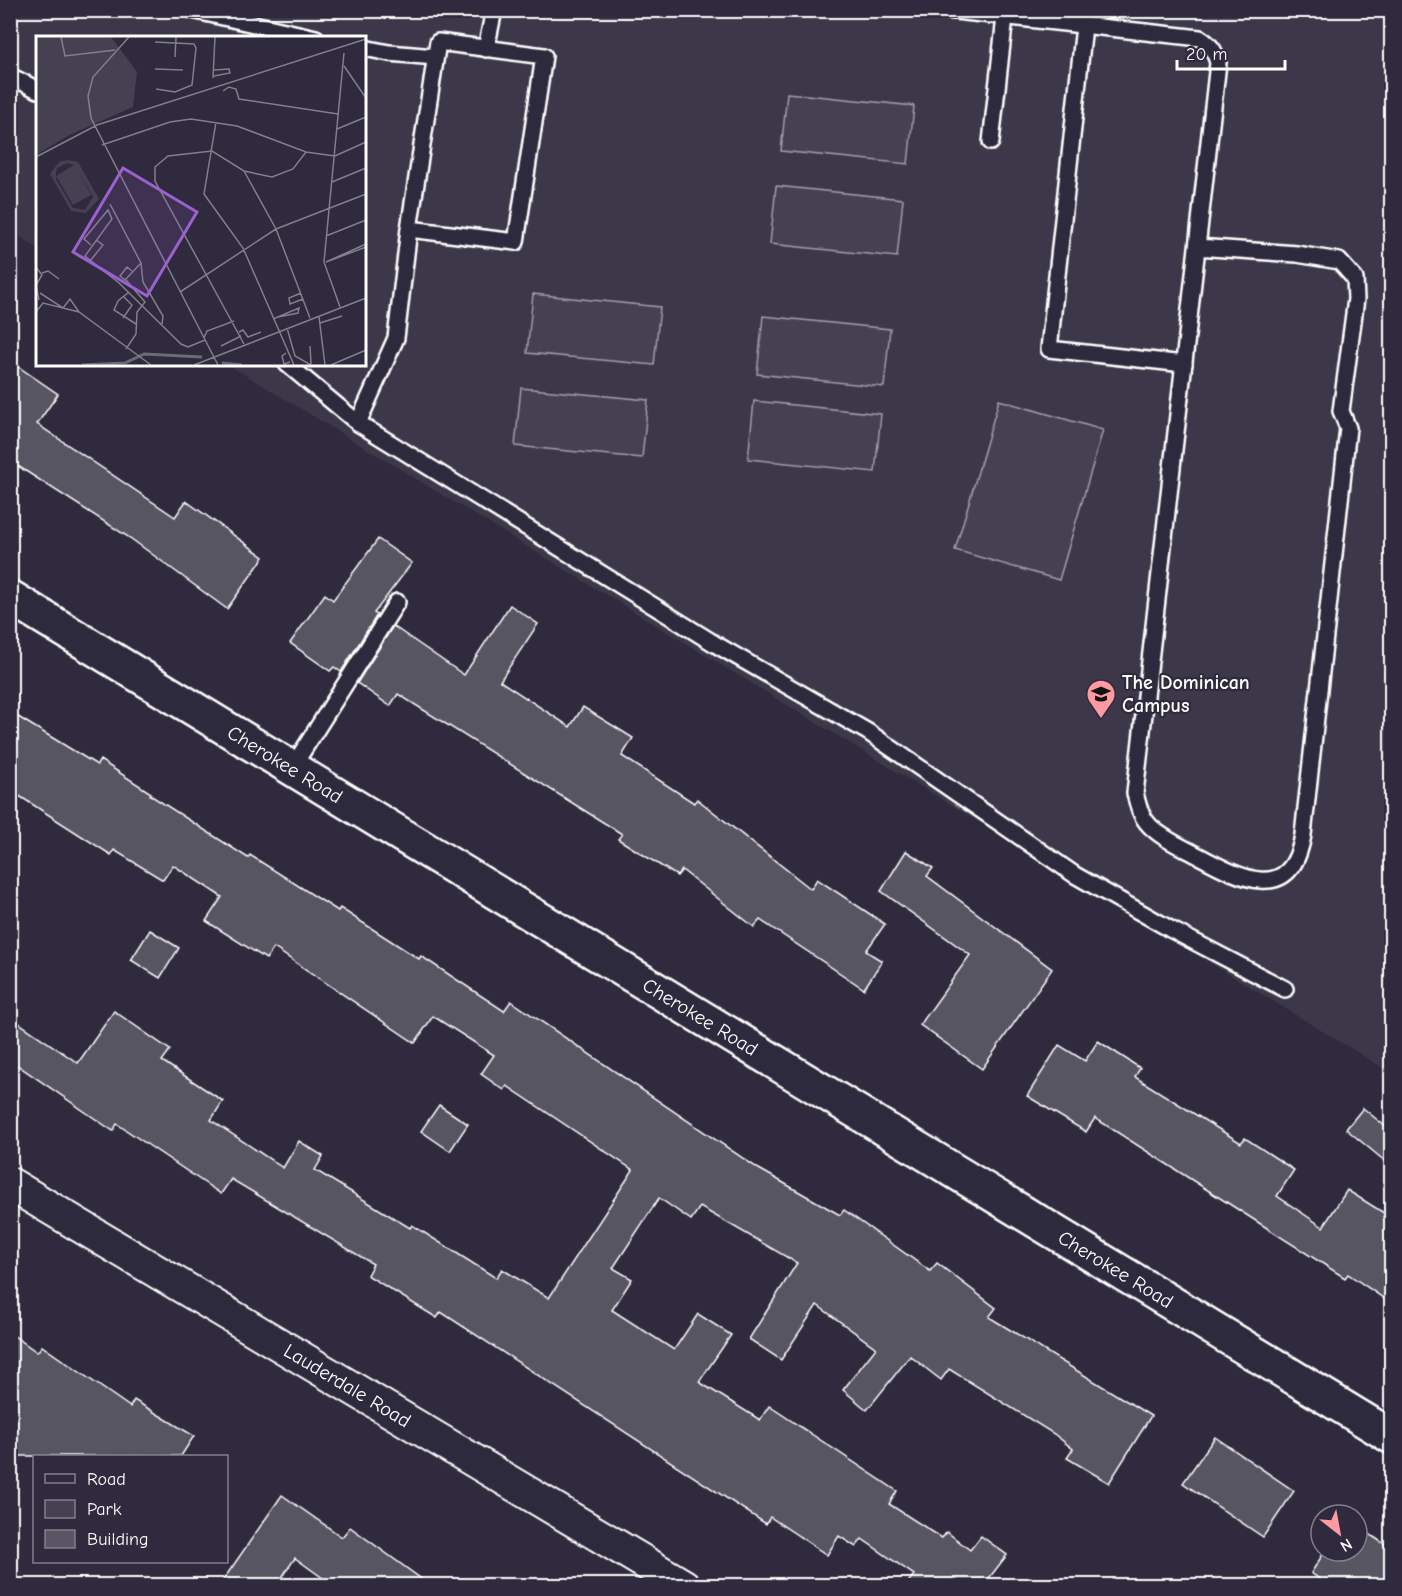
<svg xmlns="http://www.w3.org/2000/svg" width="1402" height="1596" viewBox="0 0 1402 1596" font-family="'Comic Neue',sans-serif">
<rect width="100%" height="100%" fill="#2f2a3d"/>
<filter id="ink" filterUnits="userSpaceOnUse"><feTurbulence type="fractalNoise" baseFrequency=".0167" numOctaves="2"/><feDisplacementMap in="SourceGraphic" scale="12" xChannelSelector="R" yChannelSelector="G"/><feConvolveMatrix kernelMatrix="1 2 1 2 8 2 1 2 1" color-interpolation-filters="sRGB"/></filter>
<g filter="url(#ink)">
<polygon fill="#3c3749" points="10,11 1391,11 1391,1073 229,365 364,364 364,38 38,38 37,248 11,231"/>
<g fill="#464152" stroke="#a2a0a8" stroke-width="1.5">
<polygon points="787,93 914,106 908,164 781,151"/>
<polygon points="776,186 903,199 897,257 770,244"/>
<polygon points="533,294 660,307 654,365 527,353"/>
<polygon points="763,316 890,329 884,387 757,374"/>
<polygon points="521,388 648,400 642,458 515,446"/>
<polygon points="999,400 1103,430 1059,580 955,550"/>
<polygon points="754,401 881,414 875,472 748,459"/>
</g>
<g fill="#595564" stroke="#fff" stroke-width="1.5">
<polygon points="10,361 58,394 37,424 175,517 186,501 264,557 227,609 130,538 10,461"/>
<polygon points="378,539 412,563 374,613 377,615 341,672 334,667 330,671 290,643 325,594 333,600"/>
<polygon points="510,605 538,624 500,681 570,727 583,707 633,738 622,756 694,803 697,799 811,889 817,879 885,924 866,951 882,961 864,989 760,920 754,927 682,870 677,876 618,839 622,834 398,694 390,706 357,683 393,626 464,675"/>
<polygon points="10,712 97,765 100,760 151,793 150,795 248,858 250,855 338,911 340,908 419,959 421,956 504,1011 511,1001 759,1169 840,1215 844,1210 930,1271 937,1263 996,1308 989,1317 1151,1416 1109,1483 1067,1458 1073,1449 1054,1434 949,1369 941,1380 910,1356 867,1410 843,1390 876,1348 817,1305 781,1360 749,1339 797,1263 700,1207 691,1220 659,1198 613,1268 632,1279 612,1310 674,1350 698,1314 731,1335 699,1382 760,1420 769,1406 897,1491 889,1504 942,1538 947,1532 970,1550 981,1536 1007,1555 983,1586 905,1586 914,1575 862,1539 856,1547 839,1536 827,1555 770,1517 766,1524 441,1312 437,1318 367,1275 373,1264 231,1179 221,1194 117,1124 113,1131 10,1060 10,1017 78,1063 114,1011 170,1050 162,1061 223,1101 211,1120 283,1168 299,1141 323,1156 315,1170 410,1228 412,1225 496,1278 502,1269 549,1298 633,1170 507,1086 504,1090 481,1074 494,1055 433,1016 415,1043 274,948 266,959 206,921 222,897 173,865 163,880 114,850 111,855 10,790"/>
<polygon points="906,851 933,868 927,876 1052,969 982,1069 920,1025 970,955 881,891"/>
<polygon points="150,930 179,948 160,978 131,960"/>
<polygon points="1098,1041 1140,1068 1135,1077 1241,1143 1245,1138 1294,1170 1277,1196 1323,1227 1347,1190 1392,1218 1392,1304 1348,1274 1345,1278 1095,1118 1086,1132 1027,1096 1059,1045 1085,1061"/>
<polygon points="439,1105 468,1124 450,1151 421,1131"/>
<polygon points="1363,1108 1392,1132 1392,1167 1346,1129"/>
<polygon points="10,1333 37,1352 42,1346 130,1407 134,1400 194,1436 181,1456 10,1456"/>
<polygon points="1215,1437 1294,1491 1263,1537 1183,1483"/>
<polygon points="282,1495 342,1537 350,1527 431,1586 334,1586 295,1558 276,1586 219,1586"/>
<polygon points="1357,1526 1392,1549 1392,1586 1330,1586 1311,1573 1325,1551 1357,1551"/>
</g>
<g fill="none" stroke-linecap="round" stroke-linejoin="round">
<g stroke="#fff" stroke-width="20">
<g id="service">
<polyline points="192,10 316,38"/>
<path d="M946 10 1200 38C1211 45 1215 51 1218 63L1135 793C1138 806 1141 817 1150 826 1163 839 1182 847 1197 855 1240 878 1291 906 1303 835L1348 428 1341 411 1356 299 1355 279 1339 261 1297 254 1197 247"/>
<polyline points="1084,26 1049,349 1184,364"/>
<polyline points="364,48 389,53 435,57"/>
<polyline points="486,49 494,10"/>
<polyline points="10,76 38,90"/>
<polyline points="991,142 1005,17 1008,10"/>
<polyline points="287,364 358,423 715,644 868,732 1075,875 1170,929 1285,989"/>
<polyline points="358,423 396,338 409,229 438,42 544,56 516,242 409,229"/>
<polyline points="292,768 397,602"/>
</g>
</g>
<g stroke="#fff" stroke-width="36">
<g id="minor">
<path id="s1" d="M10 1184 684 1586"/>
</g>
</g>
<g stroke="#fff" stroke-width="38">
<g id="tertiary">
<path id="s2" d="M10 597 1392 1437"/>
</g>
</g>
<use href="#service" stroke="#2f2a3d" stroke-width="15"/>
<use href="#minor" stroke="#2f2a3d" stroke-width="32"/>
<use href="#tertiary" stroke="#2f2a3d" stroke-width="33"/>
</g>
</g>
<defs>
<g id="school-pin" transform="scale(1.5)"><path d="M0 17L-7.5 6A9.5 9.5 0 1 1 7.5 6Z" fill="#ff9aa2" stroke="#2f2a3d"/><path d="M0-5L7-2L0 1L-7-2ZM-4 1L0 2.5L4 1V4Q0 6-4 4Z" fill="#111"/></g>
</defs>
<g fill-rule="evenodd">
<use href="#school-pin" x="1101" y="694"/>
</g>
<g text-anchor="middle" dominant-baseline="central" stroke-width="4.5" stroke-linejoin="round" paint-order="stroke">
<g font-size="20" font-weight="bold" fill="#fff" stroke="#2f2a3d" text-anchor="start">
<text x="1122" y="682">The Dominican<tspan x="1122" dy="23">Campus</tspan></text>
</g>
<g font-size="20" fill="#fff" stroke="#2f2a3d">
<text stroke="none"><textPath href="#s2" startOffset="322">Cherokee Road</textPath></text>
<text stroke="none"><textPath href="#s2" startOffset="808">Cherokee Road</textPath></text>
<text stroke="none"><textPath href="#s2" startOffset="1294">Cherokee Road</textPath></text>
<text stroke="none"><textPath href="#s1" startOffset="393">Lauderdale Road</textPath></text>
</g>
</g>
<g transform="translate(36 36)">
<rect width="330" height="330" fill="#2f2a3d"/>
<path d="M0 1H75L101 36 97 71 33 99 0 119ZM32 124 42 126 63 163 50 177 35 175 14 138 23 126ZM31 127 38 129 20 140 37 169 55 159 40 131 57 161 49 174 37 172 20 143V137L21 132Z" fill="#464152" fill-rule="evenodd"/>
<path fill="none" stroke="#6d6a77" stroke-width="3" d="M186 327 206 329M46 329 89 327 108 318 166 321"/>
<path fill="none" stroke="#827f8b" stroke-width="1.5" d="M25 1 29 20 79 14M93 1 57 41 52 60 55 82 182 329M119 6 158 8 160 12 156 49 139 56 120 53M139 21 140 1M308 30 330 62M119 33 147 34M178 40 194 37 193 33 178 34M177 42 179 1M187 55 193 51 200 53 203 63 302 78M180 86 168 158 207 212 258 329M301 93 330 81M66 109 134 86 155 83 201 90 270 116 299 120 330 106M0 121 61 89 330 3M208 135 240 193 274 282M296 146 330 132M74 168 105 227 107 246 127 280 126 288M290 200 330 184M55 209 48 203 72 174 76 183 49 220 83 247 145 308 152 311 169 304M54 225 67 209 60 204M290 226 330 208M290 226 330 211M0 231 6 239 0 249 3 264M96 235 91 231 84 240 89 244 105 227M6 237 12 235 23 243M90 244 109 266 101 276 100 298 90 313M93 256 82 265 78 274 100 288M144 256 240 193 330 158M4 257 27 272 34 263 43 276M265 257 253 262 254 268 267 263M304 271 288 226 308 17M0 276 7 267 43 276 115 329M283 281 289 329M87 282 96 269 88 261M237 283 263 272 262 277 242 281M284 287 306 280M251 292 259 320 275 329M203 296 207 294 212 301 225 296M168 302 171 295 198 285M208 308 119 145V131L132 120 176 115 208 135 236 141 257 133 270 116M185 310 205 300M274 310 275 328M250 317 246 320 248 328 254 326M158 329 330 262M295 329 330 314"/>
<path fill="#9c61cf" fill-opacity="0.15" stroke="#9c61cf" stroke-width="3" d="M87 132 161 176 111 260 37 216Z"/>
<rect width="330" height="330" fill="none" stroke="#fff" stroke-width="3"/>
</g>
<rect width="1402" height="1596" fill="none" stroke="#2f2a3d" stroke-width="36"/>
<rect x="18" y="18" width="1366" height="1560" fill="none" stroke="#fff" stroke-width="2" filter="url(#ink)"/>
<rect x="33" y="1455" width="195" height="108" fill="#2f2a3d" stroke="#827f8b" stroke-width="1.5"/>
<rect x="45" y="1474" width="30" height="9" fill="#2f2a3d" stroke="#827f8b" stroke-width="1.5"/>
<text x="87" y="1485" font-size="18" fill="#ffffff">Road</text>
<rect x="45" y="1500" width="30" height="18" fill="#464152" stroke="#827f8b" stroke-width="1.5"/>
<text x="87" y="1515" font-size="18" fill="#ffffff">Park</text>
<rect x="45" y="1530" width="30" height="18" fill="#595564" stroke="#827f8b" stroke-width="1.5"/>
<text x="87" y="1545" font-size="18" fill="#ffffff">Building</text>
<g transform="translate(1339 1533) rotate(149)"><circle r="28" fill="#2f2a3d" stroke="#827f8b" stroke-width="1.5"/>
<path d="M0-4.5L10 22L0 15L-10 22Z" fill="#ff9aa2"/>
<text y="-9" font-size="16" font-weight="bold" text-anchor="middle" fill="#ffffff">N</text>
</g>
<path d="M1177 60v9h108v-9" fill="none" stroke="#ffffff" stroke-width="3"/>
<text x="1186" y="60" font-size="18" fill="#ffffff" stroke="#2f2a3d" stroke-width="4.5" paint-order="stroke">20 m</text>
</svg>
